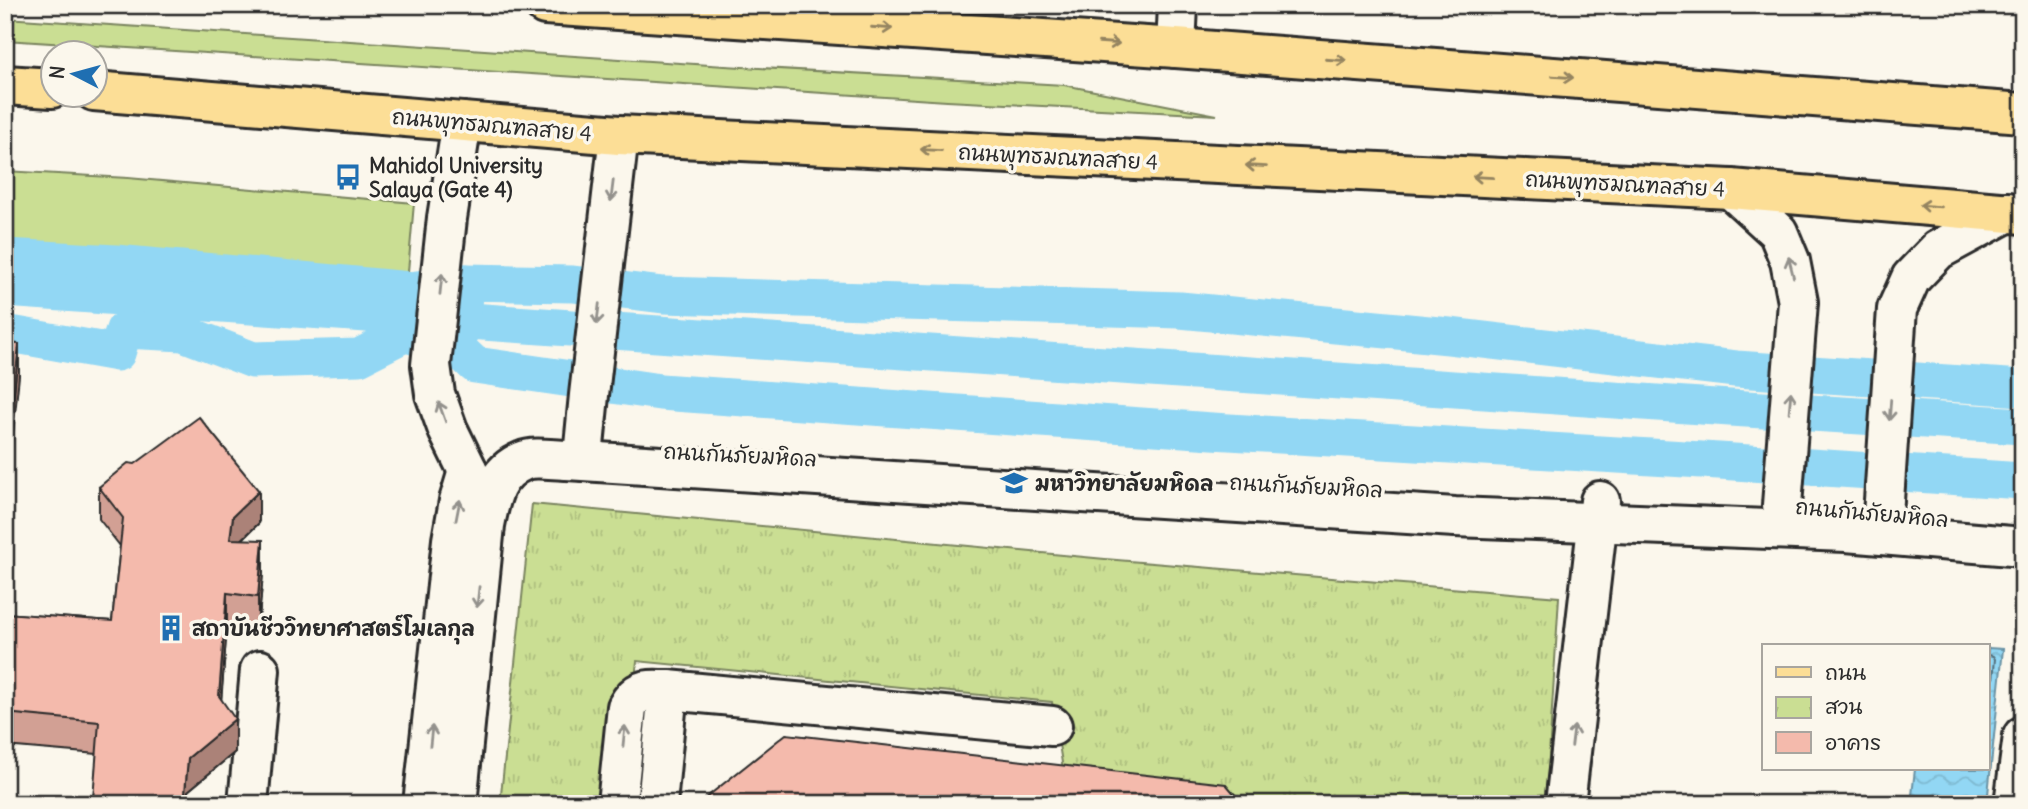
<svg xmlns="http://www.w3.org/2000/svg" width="2028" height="809" viewBox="0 0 2028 809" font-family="Delius,'Playpen Sans Thai',sans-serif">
<defs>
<pattern id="park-tufts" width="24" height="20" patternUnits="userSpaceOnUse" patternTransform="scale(1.75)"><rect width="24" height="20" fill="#cade93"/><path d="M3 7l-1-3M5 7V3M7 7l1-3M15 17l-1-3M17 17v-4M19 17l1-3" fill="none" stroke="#aebf7f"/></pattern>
<pattern id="water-waves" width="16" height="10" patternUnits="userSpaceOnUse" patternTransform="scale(1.75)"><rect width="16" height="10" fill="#92d7f4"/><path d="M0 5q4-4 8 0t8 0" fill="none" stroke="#7eb9d1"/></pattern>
</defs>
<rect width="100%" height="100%" fill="#fbf7ec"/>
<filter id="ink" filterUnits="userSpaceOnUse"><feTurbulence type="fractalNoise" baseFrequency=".0143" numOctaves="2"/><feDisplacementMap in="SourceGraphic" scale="14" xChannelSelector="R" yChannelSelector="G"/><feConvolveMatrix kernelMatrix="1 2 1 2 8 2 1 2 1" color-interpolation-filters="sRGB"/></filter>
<g filter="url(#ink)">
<g fill="#cade93" stroke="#7a845f" stroke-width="2">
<polygon points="5,18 725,66 1064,85 1217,115 947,101 5,40"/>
<polygon points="5,171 128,178 414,203 407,283 5,250"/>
</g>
<polygon fill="url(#park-tufts)" stroke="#7a845f" stroke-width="2" points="532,504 1105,559 1559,597 1546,804 1108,804 1068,799 1052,702 637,661 621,804 500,804"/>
<polygon fill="url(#water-waves)" stroke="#6992a4" stroke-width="2" points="1988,648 2003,649 1987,804 1911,804 1915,769 1988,769"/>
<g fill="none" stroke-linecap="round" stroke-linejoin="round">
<polyline stroke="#54707b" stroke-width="2" points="1988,655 1993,656 1995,659 1988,731"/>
<g stroke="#92d7f4" stroke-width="37">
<polyline points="5,257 116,263 410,290 466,282 465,286"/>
<polyline points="5,289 1730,408 2023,426"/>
<polyline points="5,333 117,353 124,330 183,333 253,360 359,357 406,333 434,344"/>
<polyline points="2023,388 1736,369 1449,336 1180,310 663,295 573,284 466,282 457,348 475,365 660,392 1212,431 1719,461 2023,481"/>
</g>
<g stroke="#2b2b2b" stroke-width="44">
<g id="minor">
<polyline points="1176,48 1178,5"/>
<polyline points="462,122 447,218 431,365 435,394 448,430 468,471"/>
<polyline points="1731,189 1778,232 1790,261 1798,302 1782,505"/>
<polyline points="584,446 589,395 619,135"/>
<polyline points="1883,515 1897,309 1911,278 1938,250 2008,212"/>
<polyline points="248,804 260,670"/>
<polyline points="423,804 452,540 459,501 468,471"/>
<path d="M457 804 485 525C490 499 495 472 523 461 534 456 554 460 567 460L1455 517 1846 532 2023 547"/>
<path d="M617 804 627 707C638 687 646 690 668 690L1052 726"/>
<polyline points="657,804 668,690"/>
<polyline points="1565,804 1600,501"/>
<polyline points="2014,804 2023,736"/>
</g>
</g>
<g stroke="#2b2b2b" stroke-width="44">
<g id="major">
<polyline points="545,5 1176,48 2023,113"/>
<polyline points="5,85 52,88"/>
<polyline points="94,91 619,135 1731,189 2023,214"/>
</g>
</g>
<use href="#minor" stroke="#fbf7ec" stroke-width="38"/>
<use href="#major" stroke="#fcde96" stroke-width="38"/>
</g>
<polygon fill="#d2a094" stroke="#2b2b2b" stroke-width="2" points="99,487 259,523 242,540 263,573 258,629 227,626 221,700 235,752 188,791 187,804 93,804 97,754 5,746 5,613 112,621 120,546 99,519"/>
<g fill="#ab8278" stroke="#2b2b2b" stroke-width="2">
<polygon points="19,344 19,376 5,508 5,475"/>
<polygon points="259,491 259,523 233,548 230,539 233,516"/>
<polygon points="263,540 263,573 258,629 258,597"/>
<polygon points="227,593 227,626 219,729 219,696"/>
<polygon points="235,719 235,752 188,791 187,804 184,804 188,758"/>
</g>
<g fill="#f4baac" stroke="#2b2b2b" stroke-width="2">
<polygon points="5,343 19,344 5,475"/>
<polygon points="199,417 259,491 233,516 230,539 263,540 258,597 227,593 219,696 235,719 188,758 184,804 146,804 93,799 99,722 5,713 5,613 112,621 123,518 99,487 128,463 135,464"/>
<polygon points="786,734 1226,784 1243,804 698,804"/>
</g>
<defs><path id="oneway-shaft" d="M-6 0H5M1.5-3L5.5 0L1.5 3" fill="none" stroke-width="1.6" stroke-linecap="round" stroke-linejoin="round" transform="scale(1.75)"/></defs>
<g stroke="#948460">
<use href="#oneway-shaft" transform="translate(882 28) rotate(4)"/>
<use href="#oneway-shaft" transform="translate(1109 43) rotate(4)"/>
<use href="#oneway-shaft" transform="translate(1336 60) rotate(4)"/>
<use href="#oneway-shaft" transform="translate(1563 77) rotate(4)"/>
<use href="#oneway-shaft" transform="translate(931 150) rotate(-177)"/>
<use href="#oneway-shaft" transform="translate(1256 166) rotate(-177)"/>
<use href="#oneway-shaft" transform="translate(1483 177) rotate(-177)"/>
<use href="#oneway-shaft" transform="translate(1930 206) rotate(-175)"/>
</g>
<g stroke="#93918c">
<use href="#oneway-shaft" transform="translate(612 191) rotate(97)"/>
<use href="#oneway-shaft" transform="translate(1791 267) rotate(-104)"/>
<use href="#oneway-shaft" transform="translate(441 284) rotate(-84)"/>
<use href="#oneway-shaft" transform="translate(598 314) rotate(97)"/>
<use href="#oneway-shaft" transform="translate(1790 402) rotate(-85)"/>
<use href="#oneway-shaft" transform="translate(1890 410) rotate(94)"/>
<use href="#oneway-shaft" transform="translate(442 412) rotate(-110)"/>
<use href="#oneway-shaft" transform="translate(458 510) rotate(-79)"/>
<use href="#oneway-shaft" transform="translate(478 597) rotate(96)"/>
<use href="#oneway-shaft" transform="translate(431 736) rotate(-84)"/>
<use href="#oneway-shaft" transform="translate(624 736) rotate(-84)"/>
<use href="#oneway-shaft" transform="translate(1573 736) rotate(-83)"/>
</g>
</g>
<defs>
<g id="bus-bare" transform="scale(2.1)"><path d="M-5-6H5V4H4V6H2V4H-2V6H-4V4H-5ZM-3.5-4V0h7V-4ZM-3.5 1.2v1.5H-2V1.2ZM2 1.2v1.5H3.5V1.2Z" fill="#1f6fb2" stroke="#fbf7ec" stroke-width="2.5" paint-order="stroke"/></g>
<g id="university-bare" transform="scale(2.1)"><path d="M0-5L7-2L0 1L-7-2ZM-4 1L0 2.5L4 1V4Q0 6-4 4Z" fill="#1f6fb2" stroke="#fbf7ec" stroke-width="2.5" paint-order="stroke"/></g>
<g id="building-bare" transform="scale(2.1)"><path d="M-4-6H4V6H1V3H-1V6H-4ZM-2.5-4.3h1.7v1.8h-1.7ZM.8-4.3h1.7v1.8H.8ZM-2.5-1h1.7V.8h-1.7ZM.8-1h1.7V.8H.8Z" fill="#1f6fb2" stroke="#fbf7ec" stroke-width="2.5" paint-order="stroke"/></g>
</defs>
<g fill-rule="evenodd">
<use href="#bus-bare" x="348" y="177"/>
<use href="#university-bare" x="1014" y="483"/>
<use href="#building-bare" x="171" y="628"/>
</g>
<g text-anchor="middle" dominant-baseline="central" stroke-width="7" stroke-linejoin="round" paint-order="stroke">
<g font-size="21" fill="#2b2b2b" stroke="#fbf7ec">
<text transform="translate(492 125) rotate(5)">ถนนพุทธมณฑลสาย 4</text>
<text transform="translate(1058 157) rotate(3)">ถนนพุทธมณฑลสาย 4</text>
<text transform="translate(1625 184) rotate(3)">ถนนพุทธมณฑลสาย 4</text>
<text transform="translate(740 455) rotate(3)">ถนนกันภัยมหิดล</text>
<text transform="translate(1306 486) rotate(3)">ถนนกันภัยมหิดล</text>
<text transform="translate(1872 513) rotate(5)">ถนนกันภัยมหิดล</text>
</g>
<g font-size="21" font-weight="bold" fill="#2b2b2b" stroke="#fbf7ec" text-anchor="start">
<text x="369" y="165">Mahidol University<tspan x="369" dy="24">Salaya (Gate 4)</tspan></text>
<text x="1035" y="483">มหาวิทยาลัยมหิดล</text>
<text x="192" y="628">สถาบันชีววิทยาศาสตร์โมเลกุล</text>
</g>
</g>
<rect width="2028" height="809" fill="none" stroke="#fbf7ec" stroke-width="28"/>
<rect x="14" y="14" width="2000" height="781" fill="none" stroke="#2b2b2b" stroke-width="2.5" filter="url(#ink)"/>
<rect x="1762" y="644" width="228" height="126" fill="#fbf7ec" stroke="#a8a59f" stroke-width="2"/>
<rect x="1776" y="667" width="35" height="10" fill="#fcde96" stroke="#a8a59f" stroke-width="2"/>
<text x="1825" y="680" font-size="21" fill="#2b2b2b">ถนน</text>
<rect x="1776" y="697" width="35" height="21" fill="url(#park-tufts)" stroke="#a8a59f" stroke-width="2"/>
<text x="1825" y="714" font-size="21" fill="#2b2b2b">สวน</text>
<rect x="1776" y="732" width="35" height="21" fill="#f4baac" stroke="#a8a59f" stroke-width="2"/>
<text x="1825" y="750" font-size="21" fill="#2b2b2b">อาคาร</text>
<g transform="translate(74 74) rotate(276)"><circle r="33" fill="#fbf7ec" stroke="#a8a59f" stroke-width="2"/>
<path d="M0-5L12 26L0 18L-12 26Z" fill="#1f6fb2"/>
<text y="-10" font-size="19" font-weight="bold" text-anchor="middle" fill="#2b2b2b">N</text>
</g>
</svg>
